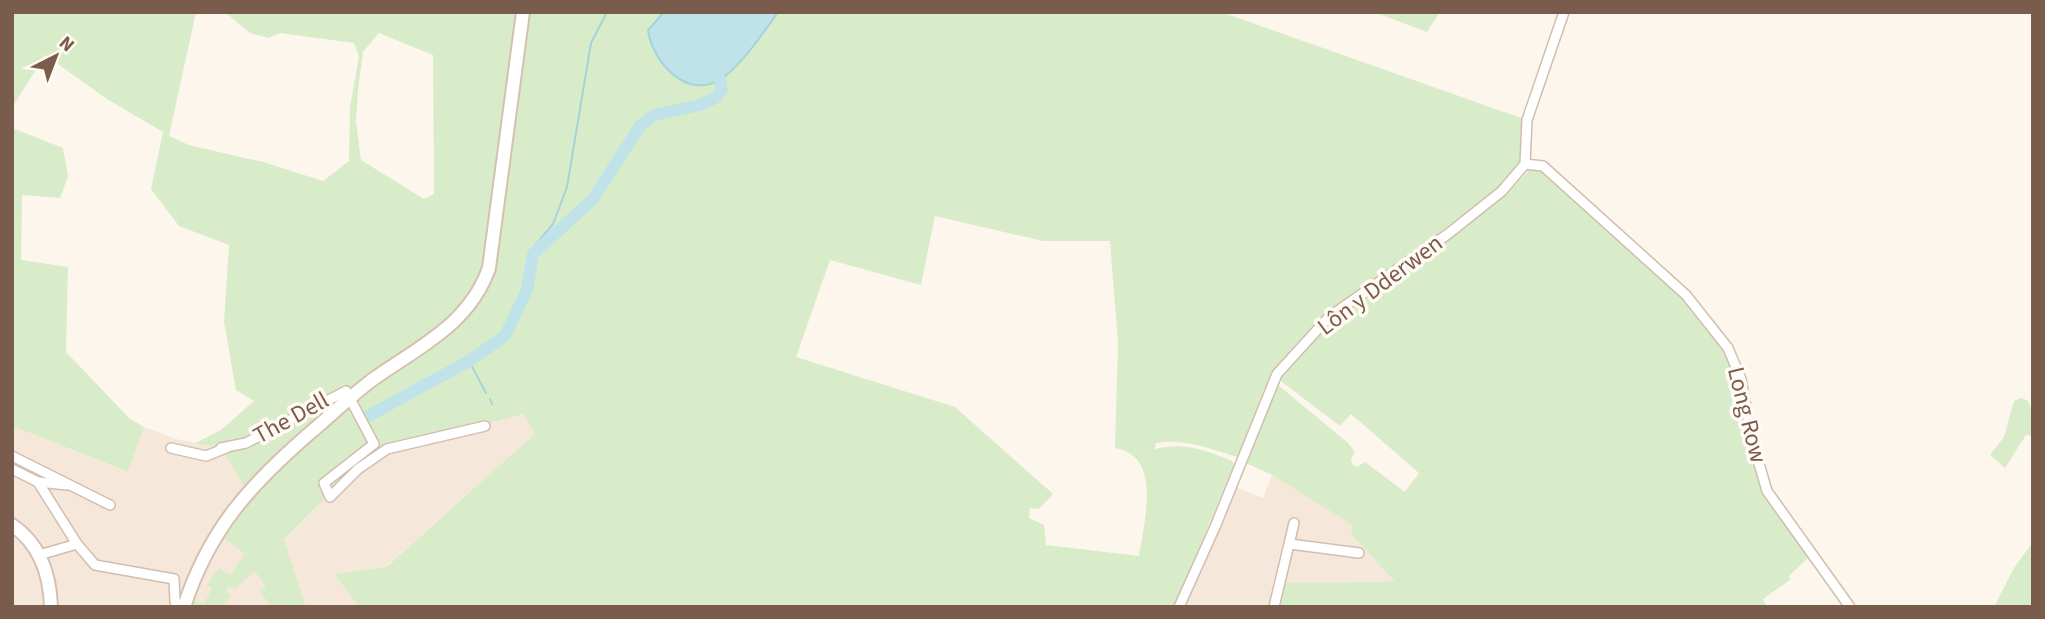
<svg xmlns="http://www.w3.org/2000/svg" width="2045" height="619" viewBox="0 0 2045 619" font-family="'Source Sans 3',sans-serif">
<rect width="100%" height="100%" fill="#fdf6ec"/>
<g fill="#f5e8da">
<polygon points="523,414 536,434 385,567 334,574 359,607 12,607 12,426 127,472 144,427 176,439 221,448 281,544 319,504 397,443"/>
<polygon points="1272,475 1352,525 1351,534 1396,583 1286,583 1278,607 1183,607 1235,487 1263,498"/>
</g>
<g fill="#d8ecc9" fill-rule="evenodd">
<path d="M12 12H196L169 136 189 145 263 162 323 181 349 161 350 108 359 56 354 43 280 33 268 38 250 33 225 12H523L489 268 465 312 480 301 492 274 526 26 530 12H1221L1527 120 1520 164 1501 185 1381 278 1324 315 1292 351 1274 373 1237 457C1211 449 1184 438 1156 443L1155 449C1183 442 1206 450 1232 461L1234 465 1174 607H359L334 574 386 567 535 434 523 414 380 453 319 504 284 540 306 607H271L260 591 266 587 255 571 235 589 229 586 226 591 231 595 221 607H189L192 600 204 604 212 588 207 585 219 568 230 575 245 554 222 536 251 497 221 448 195 443 221 430 254 401 236 390 224 322 229 245 179 226 151 189 163 132 107 99 45 55 12 108ZM379 33 433 55 434 194 424 199 361 160 356 121 358 90 363 52ZM935 216 1043 241H1110L1118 343 1115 448C1163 456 1144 521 1139 556L1046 545 1044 525 1029 518 1030 508 1039 509 1053 494 955 407 796 357 830 260 921 285Z"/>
<polygon points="1374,12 1440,12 1427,32"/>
<polygon points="12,128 63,148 68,177 60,198 22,195 21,260 68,267 66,352 129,418 144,427 128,472 12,426"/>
<polygon points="1530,169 1542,169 1655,267 1728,348 1767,491 1811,555 1789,576 1790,580 1763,599 1767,607 1278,607 1285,583 1395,582 1351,534 1352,525 1272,475 1244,462 1278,385 1348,443 1355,452 1351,459 1352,464 1357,467 1365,462 1405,492 1419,473 1351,414 1340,426 1278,379 1332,319 1506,195"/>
<polygon points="2021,398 2028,401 2033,414 2033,436 2026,435 2005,468 1990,455 2004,437 2014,401"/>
<polygon points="2033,542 2033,607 1994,607 2014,568"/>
</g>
<path fill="#bfe3e8" stroke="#a5d3da" stroke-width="2" d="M664 12H778C765 31 740 67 721 79 686 101 652 61 648 30Z"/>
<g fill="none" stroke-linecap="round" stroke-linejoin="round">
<g stroke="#a5d3da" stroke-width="2">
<polyline points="533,248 553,224 567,187 591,43 607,12"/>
<polyline points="469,361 486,393"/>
<polyline points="490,399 492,404"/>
</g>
<polyline stroke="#bfe3e8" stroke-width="12" points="370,415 469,361 505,336 527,290 533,254 593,199 640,126 654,115 700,105 715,98 722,90 720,80"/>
<g stroke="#d1beb0" stroke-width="12">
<g id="minor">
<polyline points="1525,164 1543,166 1686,295 1728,348 1741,379 1751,436 1767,491 1850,607"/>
<polyline points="171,448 206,456 226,448"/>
<polyline points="221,448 246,443 346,391 374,444 324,483 330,497 358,469 387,449 485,426"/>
<polyline points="12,456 110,505"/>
<polyline points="12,469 38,482 67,485"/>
<polyline points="38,482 77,544 95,565 174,579 175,602 184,607"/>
<polyline points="1290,544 1359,553"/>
<polyline points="39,555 77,544"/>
<polyline points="1179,607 1215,527 1277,374 1329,317 1448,234 1502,191 1525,164 1527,120 1564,12"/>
<polyline points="1274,607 1294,523"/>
</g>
</g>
<g stroke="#d6c0b0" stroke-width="16">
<g id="secondary">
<path d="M12 525C40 544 50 574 51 607"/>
<path d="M184 607C209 529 251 484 311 432 331 415 351 396 372 380 418 347 469 325 489 268L523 12"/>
</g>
</g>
<use href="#minor" stroke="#fff" stroke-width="9"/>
<use href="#secondary" stroke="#fff" stroke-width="12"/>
</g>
<g text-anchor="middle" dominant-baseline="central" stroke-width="7" stroke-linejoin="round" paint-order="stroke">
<g font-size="24" fill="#7a5c4d" stroke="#fffaf3">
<text transform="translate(1380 285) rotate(-37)">Lôn y Dderwen</text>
<text transform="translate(1747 415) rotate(76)">Long Row</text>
<text transform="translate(291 418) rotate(-29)">The Dell</text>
</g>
</g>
<rect width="2045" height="619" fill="none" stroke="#7a5c4d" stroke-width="28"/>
<g transform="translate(56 56) rotate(42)" stroke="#fffaf3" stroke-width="5" paint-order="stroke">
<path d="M0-5L12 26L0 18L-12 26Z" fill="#7a5c4d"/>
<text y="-10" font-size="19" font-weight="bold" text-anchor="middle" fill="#7a5c4d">N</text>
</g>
</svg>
